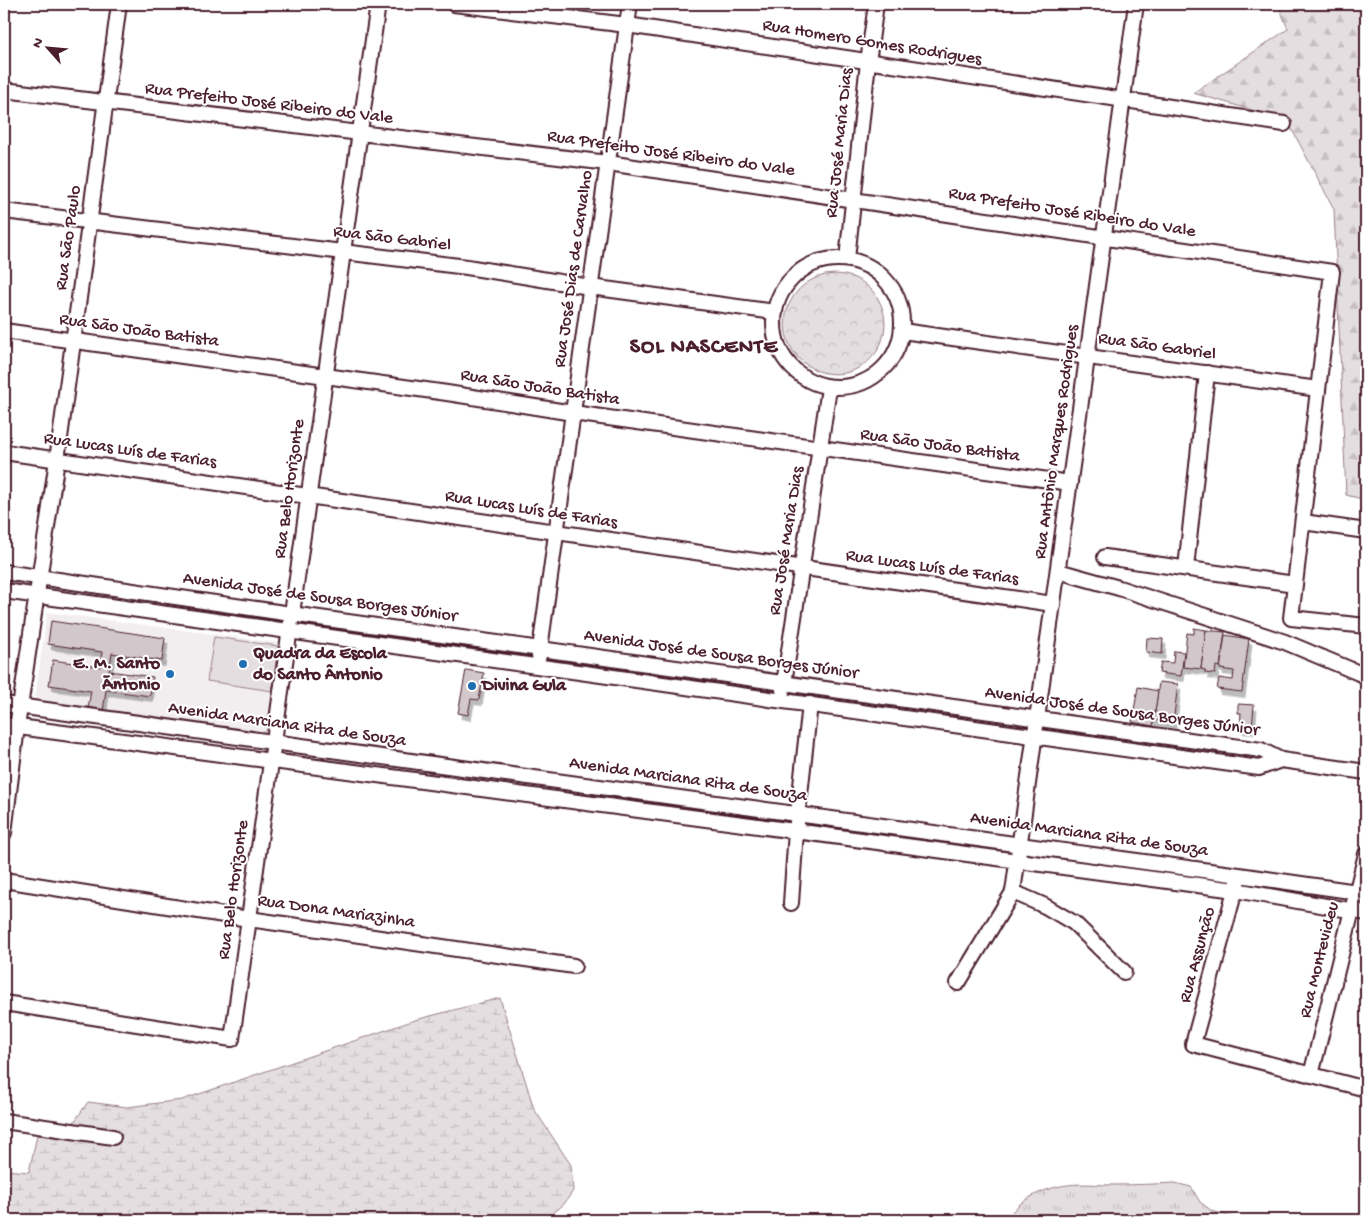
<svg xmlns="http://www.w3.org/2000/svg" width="1370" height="1224" viewBox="0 0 1370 1224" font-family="'Gochi Hand',sans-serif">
<defs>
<pattern id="grass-tufts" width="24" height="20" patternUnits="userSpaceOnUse" patternTransform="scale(1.25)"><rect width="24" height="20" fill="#e5dee0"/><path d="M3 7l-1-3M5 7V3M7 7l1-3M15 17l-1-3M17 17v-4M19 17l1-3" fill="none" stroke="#c6bec0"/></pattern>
<pattern id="forest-firs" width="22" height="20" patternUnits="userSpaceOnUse" patternTransform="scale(1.25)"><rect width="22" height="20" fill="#e5dee0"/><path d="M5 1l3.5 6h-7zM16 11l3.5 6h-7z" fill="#c6bec0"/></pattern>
<pattern id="wetland-marsh" width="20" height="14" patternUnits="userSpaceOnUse" patternTransform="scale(1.25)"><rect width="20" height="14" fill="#e5dee0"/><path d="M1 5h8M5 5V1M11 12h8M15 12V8" fill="none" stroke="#c6bec0"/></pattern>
<pattern id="park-crowns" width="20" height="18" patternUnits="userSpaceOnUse" patternTransform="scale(1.25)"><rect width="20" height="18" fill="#e5dee0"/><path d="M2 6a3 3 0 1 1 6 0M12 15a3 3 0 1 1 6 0" fill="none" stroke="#c6bec0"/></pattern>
<filter id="shadow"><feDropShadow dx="3" dy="5.5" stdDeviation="0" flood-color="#0004"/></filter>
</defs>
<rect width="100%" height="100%" fill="#fff"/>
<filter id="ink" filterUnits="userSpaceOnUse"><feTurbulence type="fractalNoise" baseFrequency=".02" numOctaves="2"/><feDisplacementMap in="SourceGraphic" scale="10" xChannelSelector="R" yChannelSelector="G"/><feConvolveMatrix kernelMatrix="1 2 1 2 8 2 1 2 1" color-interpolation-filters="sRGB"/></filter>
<g filter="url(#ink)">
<path fill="#f2eeef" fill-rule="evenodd" d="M47 612 280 643 267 735 34 705ZM52 621 165 638 162 661 112 653 109 671 153 677 150 696 106 690 103 710 88 708 91 691 100 667 102 652 48 644Z"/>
<path fill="url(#grass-tufts)" stroke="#987e86" d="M1175 1183 1191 1187 1200 1202 1212 1211 1243 1220H1007C1016 1200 1047 1187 1068 1185 1082 1183 1099 1185 1114 1185 1134 1185 1155 1184 1175 1183Z"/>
<polygon fill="url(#forest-firs)" stroke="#987e86" points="1278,4 1366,4 1366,500 1346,495 1334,209 1287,120 1193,93 1288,29"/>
<polygon fill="url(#wetland-marsh)" stroke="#987e86" points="500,998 534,1109 571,1165 573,1191 564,1204 545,1220 519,1220 506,1216 493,1220 4,1220 4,1170 29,1172 37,1135 63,1138 88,1102 127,1107 182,1100 415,1020"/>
<circle fill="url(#park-crowns)" stroke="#987e86" cx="835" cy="324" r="50"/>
<polygon fill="#e5dee0" stroke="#987e86" points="214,637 278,646 272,691 207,681"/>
<g fill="#d2c7cb" stroke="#4a1f2b" filter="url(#shadow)">
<polygon points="51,621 165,638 162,661 112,653 109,671 153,677 150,696 106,690 103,711 88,708 91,691 49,685 53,660 100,667 102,652 48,644"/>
<polygon points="1194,628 1206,630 1201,669 1183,667 1187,633 1194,634"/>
<polygon points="1206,630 1225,632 1220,667 1216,666 1215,674 1205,673 1205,670 1201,669"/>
<polygon points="1225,635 1249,639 1242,692 1217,689 1219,678 1233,680 1234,671 1220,669"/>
<polygon points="1147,638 1163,639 1162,654 1146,652"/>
<polygon points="1174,651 1184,652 1181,676 1159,673 1161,662 1173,663"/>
<polygon points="466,670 484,673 479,700 471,699 468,715 458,713"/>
<polygon points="1159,682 1178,684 1173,723 1154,720"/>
<polygon points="1138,687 1158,691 1153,726 1132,722"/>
<polygon points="1238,704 1254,705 1252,729 1240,728 1241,713 1238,713"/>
</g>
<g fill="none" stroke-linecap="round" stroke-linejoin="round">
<g stroke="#4a1f2b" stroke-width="18">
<g id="minor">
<polyline points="454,4 627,25 1284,124"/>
<polyline points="4,90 608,163 1332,272 1291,618 1366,626"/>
<polyline points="4,211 467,267 590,287 775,312"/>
<circle cx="838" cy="323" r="64"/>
<polyline points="847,259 868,62 876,4"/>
<polyline points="4,331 447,393 573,413 1070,483"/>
<polyline points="902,331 1318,389"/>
<polyline points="4,452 1053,604"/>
<polyline points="1303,522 1366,531"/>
<polyline points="1105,557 1295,584"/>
<polyline points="1186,568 1207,373"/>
<polyline points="1058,571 1119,588 1285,642 1366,676"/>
<polyline points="4,572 291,614 1261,750 1281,760 1366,772"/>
<polyline points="4,591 1259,768 1281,760"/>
<polyline points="539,656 630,4"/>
<polyline points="783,690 829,388"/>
<polyline points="4,704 273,742 1239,875 1357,892 1366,894"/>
<polyline points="4,725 1235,890 1366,913"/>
<polyline points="4,833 17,727 57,460 119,4"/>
<polyline points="4,880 249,919 574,966"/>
<polyline points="1237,883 1193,1044 1366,1089"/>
<polyline points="1013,892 1045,906 1074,923 1124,972"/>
<polyline points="791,903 796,831 810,704"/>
<polyline points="958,983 1013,892 1136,4"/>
<polyline points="4,1003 232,1039 378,4"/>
<polyline points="1311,1075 1366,854"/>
<polyline points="4,1121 113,1137"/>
</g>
</g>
<use href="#minor" stroke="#fff" stroke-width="14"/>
</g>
</g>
<g fill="#1f6fb2" stroke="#fff" stroke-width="2">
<circle cx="243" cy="664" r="5"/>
<circle cx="170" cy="674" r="5"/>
<circle cx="472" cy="686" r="5"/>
</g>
<g text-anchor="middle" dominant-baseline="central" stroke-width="4" stroke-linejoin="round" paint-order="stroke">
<g font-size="18" fill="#4a1f2b" stroke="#fff">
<text transform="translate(872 43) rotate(9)">Rua Homero Gomes Rodrigues</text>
<text transform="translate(269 104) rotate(7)">Rua Prefeito José Ribeiro do Vale</text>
<text transform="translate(840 143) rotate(-84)">Rua José Maria Dias</text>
<text transform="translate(671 154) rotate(8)">Rua Prefeito José Ribeiro do Vale</text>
<text transform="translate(1072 213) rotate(9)">Rua Prefeito José Ribeiro do Vale</text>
<text transform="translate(69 238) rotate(-82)">Rua São Paulo</text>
<text transform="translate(392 239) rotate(7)">Rua São Gabriel</text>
<text transform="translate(574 269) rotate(-82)">Rua José Dias de Carvalho</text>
<text transform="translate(139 331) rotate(8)">Rua São João Batista</text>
<text transform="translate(1157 347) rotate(8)">Rua São Gabriel</text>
<text transform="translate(540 388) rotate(9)">Rua São João Batista</text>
<text transform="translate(1057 442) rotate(-82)">Rua Antônio Marques Rodrigues</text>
<text transform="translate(940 446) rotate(8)">Rua São João Batista</text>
<text transform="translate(130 451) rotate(8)">Rua Lucas Luís de Farias</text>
<text transform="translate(290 489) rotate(-82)">Rua Belo Horizonte</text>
<text transform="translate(531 510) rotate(9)">Rua Lucas Luís de Farias</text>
<text transform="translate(787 541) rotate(-81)">Rua José Maria Dias</text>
<text transform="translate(932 568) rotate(8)">Rua Lucas Luís de Farias</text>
<text transform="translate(320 598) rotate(8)">Avenida José de Sousa Borges Júnior</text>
<text transform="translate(721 655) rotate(8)">Avenida José de Sousa Borges Júnior</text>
<text transform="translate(1122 712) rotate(8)">Avenida José de Sousa Borges Júnior</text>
<text transform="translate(287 725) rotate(8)">Avenida Marciana Rita de Souza</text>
<text transform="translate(688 780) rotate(8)">Avenida Marciana Rita de Souza</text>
<text transform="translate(1089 835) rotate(8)">Avenida Marciana Rita de Souza</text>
<text transform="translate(234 890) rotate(-82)">Rua Belo Horizonte</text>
<text transform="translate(336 912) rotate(8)">Rua Dona Mariazinha</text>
<text transform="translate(1198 955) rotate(-75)">Rua Assunção</text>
<text transform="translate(1320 960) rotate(-76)">Rua Montevideu</text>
</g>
<g font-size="18" font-weight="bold" fill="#4a1f2b" stroke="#fff" text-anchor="start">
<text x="253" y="654">Quadra da Escola<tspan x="253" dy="21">do Santo Ântonio</tspan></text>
<text x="160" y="664" text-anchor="end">E. M. Santo<tspan x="160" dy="21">Ãntonio</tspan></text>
<text x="482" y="686">Divina Gula</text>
</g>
<g font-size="22" font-weight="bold" letter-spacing="1" fill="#4a1f2b" stroke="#fff">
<text x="704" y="348">SOL NASCENTE</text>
</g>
</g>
<rect width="1370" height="1224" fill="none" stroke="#fff" stroke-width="20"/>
<rect x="10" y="10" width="1350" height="1204" fill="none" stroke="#4a1f2b" stroke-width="2" filter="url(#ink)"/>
<g transform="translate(48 48) rotate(297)" stroke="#ffffff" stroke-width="4" paint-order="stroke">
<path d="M0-4L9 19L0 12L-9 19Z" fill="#4a1f2b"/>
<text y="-8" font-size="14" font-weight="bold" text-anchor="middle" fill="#4a1f2b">N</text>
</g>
</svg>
